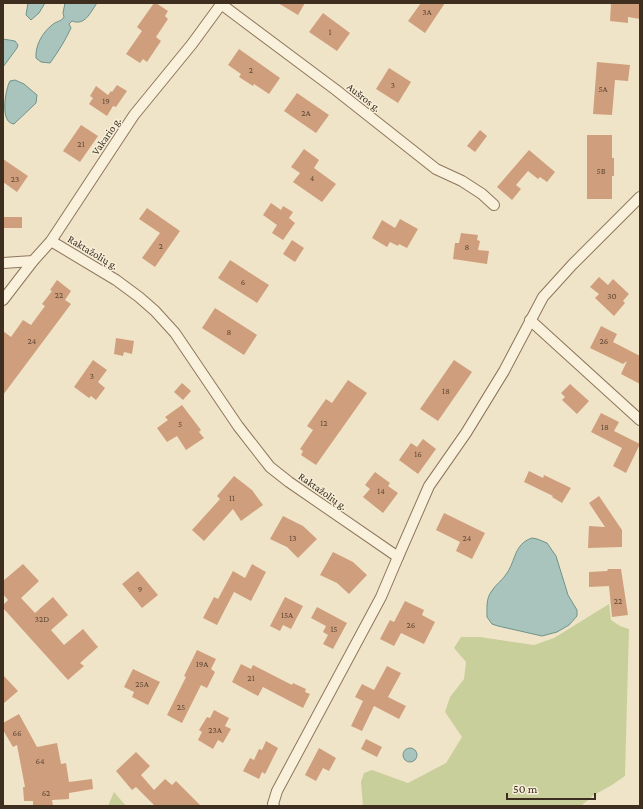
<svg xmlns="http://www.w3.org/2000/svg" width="643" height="809" viewBox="0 0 643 809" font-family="'Crimson Pro',serif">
<rect width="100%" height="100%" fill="#f0e4c8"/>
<g fill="#c9cf9b">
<polygon points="609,604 611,620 620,626 629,629 625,776 612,785 594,795 581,806 363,806 361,782 364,773 372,770 408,783 446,763 462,737 445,712 450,697 464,679 466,662 454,648 461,637 480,637 534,645 554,638"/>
<polygon points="114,792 126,806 108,806"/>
</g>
<g fill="#a9c4bc" stroke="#6f938a">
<polygon points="28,3 45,3 39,13 31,20 26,15"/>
<path d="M65 3H97C90 13 85 26 72 21L69 24 71 28C65 41 58 52 50 63L41 62 36 58C35 46 42 33 52 25 56 21 61 22 64 17L63 13Z"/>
<polygon points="3,39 15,41 18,45 17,48 3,67"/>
<path d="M15 80 24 84 37 95 36 103 14 124C0 123 5 93 9 83L10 81Z"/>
<path d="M532 538 537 539 547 543 556 556 568 595 577 610V616L569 625 557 632 542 636 498 626 492 624 487 617C487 609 486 599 491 592 495 585 503 580 507 573 516 560 514 544 532 538Z"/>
<circle cx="410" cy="755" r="7"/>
</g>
<g fill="#cf9f7d">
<polygon points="154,3 156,3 168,11 165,16 168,19 156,37 161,41 147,62 143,59 140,63 126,54 142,31 137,27"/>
<polygon points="278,3 305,3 298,15"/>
<polygon points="421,3 445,3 425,33 408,21"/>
<polygon points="611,3 640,3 640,19 628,17 628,23 610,21"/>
<polygon points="323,13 350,33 337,51 309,32"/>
<polygon points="239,49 280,78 269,94 254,84 253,86 239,77 241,74 228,65"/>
<polygon points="597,62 630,65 628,81 615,80 612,115 593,114"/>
<polygon points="389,68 411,82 398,103 376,89"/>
<polygon points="117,85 127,91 116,107 113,106 107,116 89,104 93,98 90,96 96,86 108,95 111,91 112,92"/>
<polygon points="297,93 329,115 316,133 284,111"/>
<polygon points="81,125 98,136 80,162 63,151"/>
<polygon points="480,130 487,136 475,152 467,146"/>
<polygon points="587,135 612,135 612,158 614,158 614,176 612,176 612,199 587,199"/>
<polygon points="304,149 319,160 314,168 336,184 322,202 293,182 300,173 291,167"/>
<polygon points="529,150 555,172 547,182 540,177 538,179 528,171 516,185 521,189 512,200 497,187"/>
<polygon points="3,159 28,176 17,192 3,182"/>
<polygon points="271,203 281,210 283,206 293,212 289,218 295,223 283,240 272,233 277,225 263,215"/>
<polygon points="147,208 180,231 155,267 142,258 160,233 139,219"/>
<rect x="3" y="217" width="19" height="11"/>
<polygon points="400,219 418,229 407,248 399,244 398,246 390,242 387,247 372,238 382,220 395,228"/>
<polygon points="461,233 478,235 477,240 480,241 478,250 489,251 487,264 453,259 455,243 459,243"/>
<polygon points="292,240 304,248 295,262 283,254"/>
<polygon points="230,260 269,285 257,303 218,278"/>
<polygon points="599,277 608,285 613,279 629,294 623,301 625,303 614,316 595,298 599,294 590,287"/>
<polygon points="57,280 71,291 65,300 71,304 3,395 3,331 11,337 23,320 31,325 45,306 42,304 52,291 50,290"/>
<polygon points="215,308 257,335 244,355 202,328"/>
<polygon points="601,326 617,334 613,342 640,356 640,384 621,374 627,361 623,364 590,348"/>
<polygon points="116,338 134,341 132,354 124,352 123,356 114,354"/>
<polygon points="93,360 107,370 98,382 105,388 96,400 91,396 89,398 74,387"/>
<polygon points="454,360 472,372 438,421 420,409"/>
<polygon points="348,380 367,393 316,465 301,455 303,451 300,449 313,430 307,426 326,399 332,403"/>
<polygon points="182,383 191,391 183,400 174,392"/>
<polygon points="570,384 589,401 577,414 562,400 565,397 561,393"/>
<polygon points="182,405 201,430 199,432 204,438 186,450 177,436 167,442 157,428 168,420 165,417"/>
<polygon points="601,413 619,422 614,431 640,444 626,473 613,466 622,448 591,432"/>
<polygon points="423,439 436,449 418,474 399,460 411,443 417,447"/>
<polygon points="529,471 543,478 544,475 571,488 562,503 552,497 553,496 524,482"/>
<polygon points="375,472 390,483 388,486 398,493 383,513 363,497 370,489 365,485"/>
<polygon points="234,476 252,490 263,505 241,521 233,509 204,541 192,530 220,499 217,496"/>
<polygon points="599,496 622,530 622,547 588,548 589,526 605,527 589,503"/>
<polygon points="444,513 485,533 472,559 456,551 460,542 436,530"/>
<polygon points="283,516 303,526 317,539 298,558 287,547 270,539"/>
<polygon points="333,552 353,562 367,575 349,594 337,583 320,575"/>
<polygon points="23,564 39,581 21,598 35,613 53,597 68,615 51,630 64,645 83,629 98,647 80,663 84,666 68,680 3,608 3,605 8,600 3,594 3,581"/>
<polygon points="252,564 266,572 251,601 234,592 217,625 203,618 214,597 218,599 233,571 245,578"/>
<polygon points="608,569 621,569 628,615 612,617 609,586 589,587 589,572 607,571"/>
<polygon points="138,571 158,595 142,608 122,584"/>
<polygon points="285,597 303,606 291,629 283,625 280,631 270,626"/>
<polygon points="405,601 424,610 422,615 435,622 424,644 401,633 394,646 380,639 390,620 394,622"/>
<polygon points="317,607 347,623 333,649 323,644 328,635 323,632 326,626 311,618"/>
<polygon points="197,650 216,659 211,669 215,672 207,688 201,685 182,723 167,715 186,677 184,676"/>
<polygon points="241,664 251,669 253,665 292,685 293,683 306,689 305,692 310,694 303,708 263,687 258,696 232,682"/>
<polygon points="387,666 401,673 388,697 406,706 399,719 374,706 362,731 351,726 363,701 355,697 362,684 374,690"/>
<polygon points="133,669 160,682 148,705 132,697 134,692 124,687"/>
<polygon points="3,675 18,691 3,704"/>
<polygon points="214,710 229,718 225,726 231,729 223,743 218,740 213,749 198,740 202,732 199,730 207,717 210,718"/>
<polygon points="19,714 37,747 57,743 61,764 66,763 69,782 92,779 93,789 69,793 69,799 52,800 53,806 33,806 33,801 24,801 23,787 25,787 17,745 13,747 3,730 3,723"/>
<polygon points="366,739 382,747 377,757 361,749"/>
<polygon points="266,741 278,748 265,774 262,772 259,779 243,771 250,758 254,760 259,749 262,750"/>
<polygon points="319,748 336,758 329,771 323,768 316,781 305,775"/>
<polygon points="136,752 150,766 141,775 154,790 165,779 172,785 176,781 201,806 155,806 136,787 132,790 116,771"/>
</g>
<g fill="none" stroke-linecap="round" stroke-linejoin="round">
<g stroke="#8d765c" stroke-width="12">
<g id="minor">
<polyline points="221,4 336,90 436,169 462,181 482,194 494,205"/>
<polyline points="51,241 116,280 139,297 155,311 175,333 238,426 270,467 289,482 398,557 381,597 277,791 273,804 274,806"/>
<polyline points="3,263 33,261 51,241 134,115 192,44 222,3"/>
<polyline points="3,300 33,261"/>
<polyline points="530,320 640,420"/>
<polyline points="398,557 429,486 466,433 504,371 543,297 572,265 640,197"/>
</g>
</g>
<use href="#minor" stroke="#faf1dc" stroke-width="10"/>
</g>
<g text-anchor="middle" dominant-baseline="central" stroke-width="3" stroke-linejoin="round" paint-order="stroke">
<g font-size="9" fill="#624a37">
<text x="427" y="12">3A</text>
<text x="330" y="32">1</text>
<text x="251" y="70">2</text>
<text x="393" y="85">3</text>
<text x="603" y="89">5A</text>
<text x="106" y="101">19</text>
<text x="306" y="113">2A</text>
<text x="81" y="144">21</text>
<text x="601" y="171">5B</text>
<text x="312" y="178">4</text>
<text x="15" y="179">23</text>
<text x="161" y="246">2</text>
<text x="467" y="247">8</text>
<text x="243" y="282">6</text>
<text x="59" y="295">22</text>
<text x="612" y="296">30</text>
<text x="229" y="332">8</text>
<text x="32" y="341">24</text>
<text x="604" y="341">26</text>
<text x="92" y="376">3</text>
<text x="446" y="391">18</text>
<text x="324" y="423">12</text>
<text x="180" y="424">5</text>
<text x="605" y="427">18</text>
<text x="418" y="454">16</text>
<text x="381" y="491">14</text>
<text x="232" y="498">11</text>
<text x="293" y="538">13</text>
<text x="467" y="538">24</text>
<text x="140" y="589">9</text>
<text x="618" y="601">22</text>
<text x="287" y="615">15A</text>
<text x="42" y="619">32D</text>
<text x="411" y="625">26</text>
<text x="334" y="629">15</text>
<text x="202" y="664">19A</text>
<text x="251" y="678">21</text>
<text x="142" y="684">25A</text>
<text x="181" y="707">25</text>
<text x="215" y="730">23A</text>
<text x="17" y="733">66</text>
<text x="40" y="761">64</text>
<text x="46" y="793">62</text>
</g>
<g font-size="11" fill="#3d2e20" stroke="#f7eed8">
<text transform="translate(364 97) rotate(38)">Aušros g.</text>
<text transform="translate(106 136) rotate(-56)">Vakario g.</text>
<text transform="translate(93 252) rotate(31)">Raktažolių g.</text>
<text transform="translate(323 491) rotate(35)">Raktažolių g.</text>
</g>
</g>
<rect width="643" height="809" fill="none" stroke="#3d2e20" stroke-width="8"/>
<path d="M507 793v6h88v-6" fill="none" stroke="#3d2e20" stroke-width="2"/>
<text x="513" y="793" font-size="12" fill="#3d2e20" stroke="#f7eed8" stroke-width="3" paint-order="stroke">50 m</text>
</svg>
